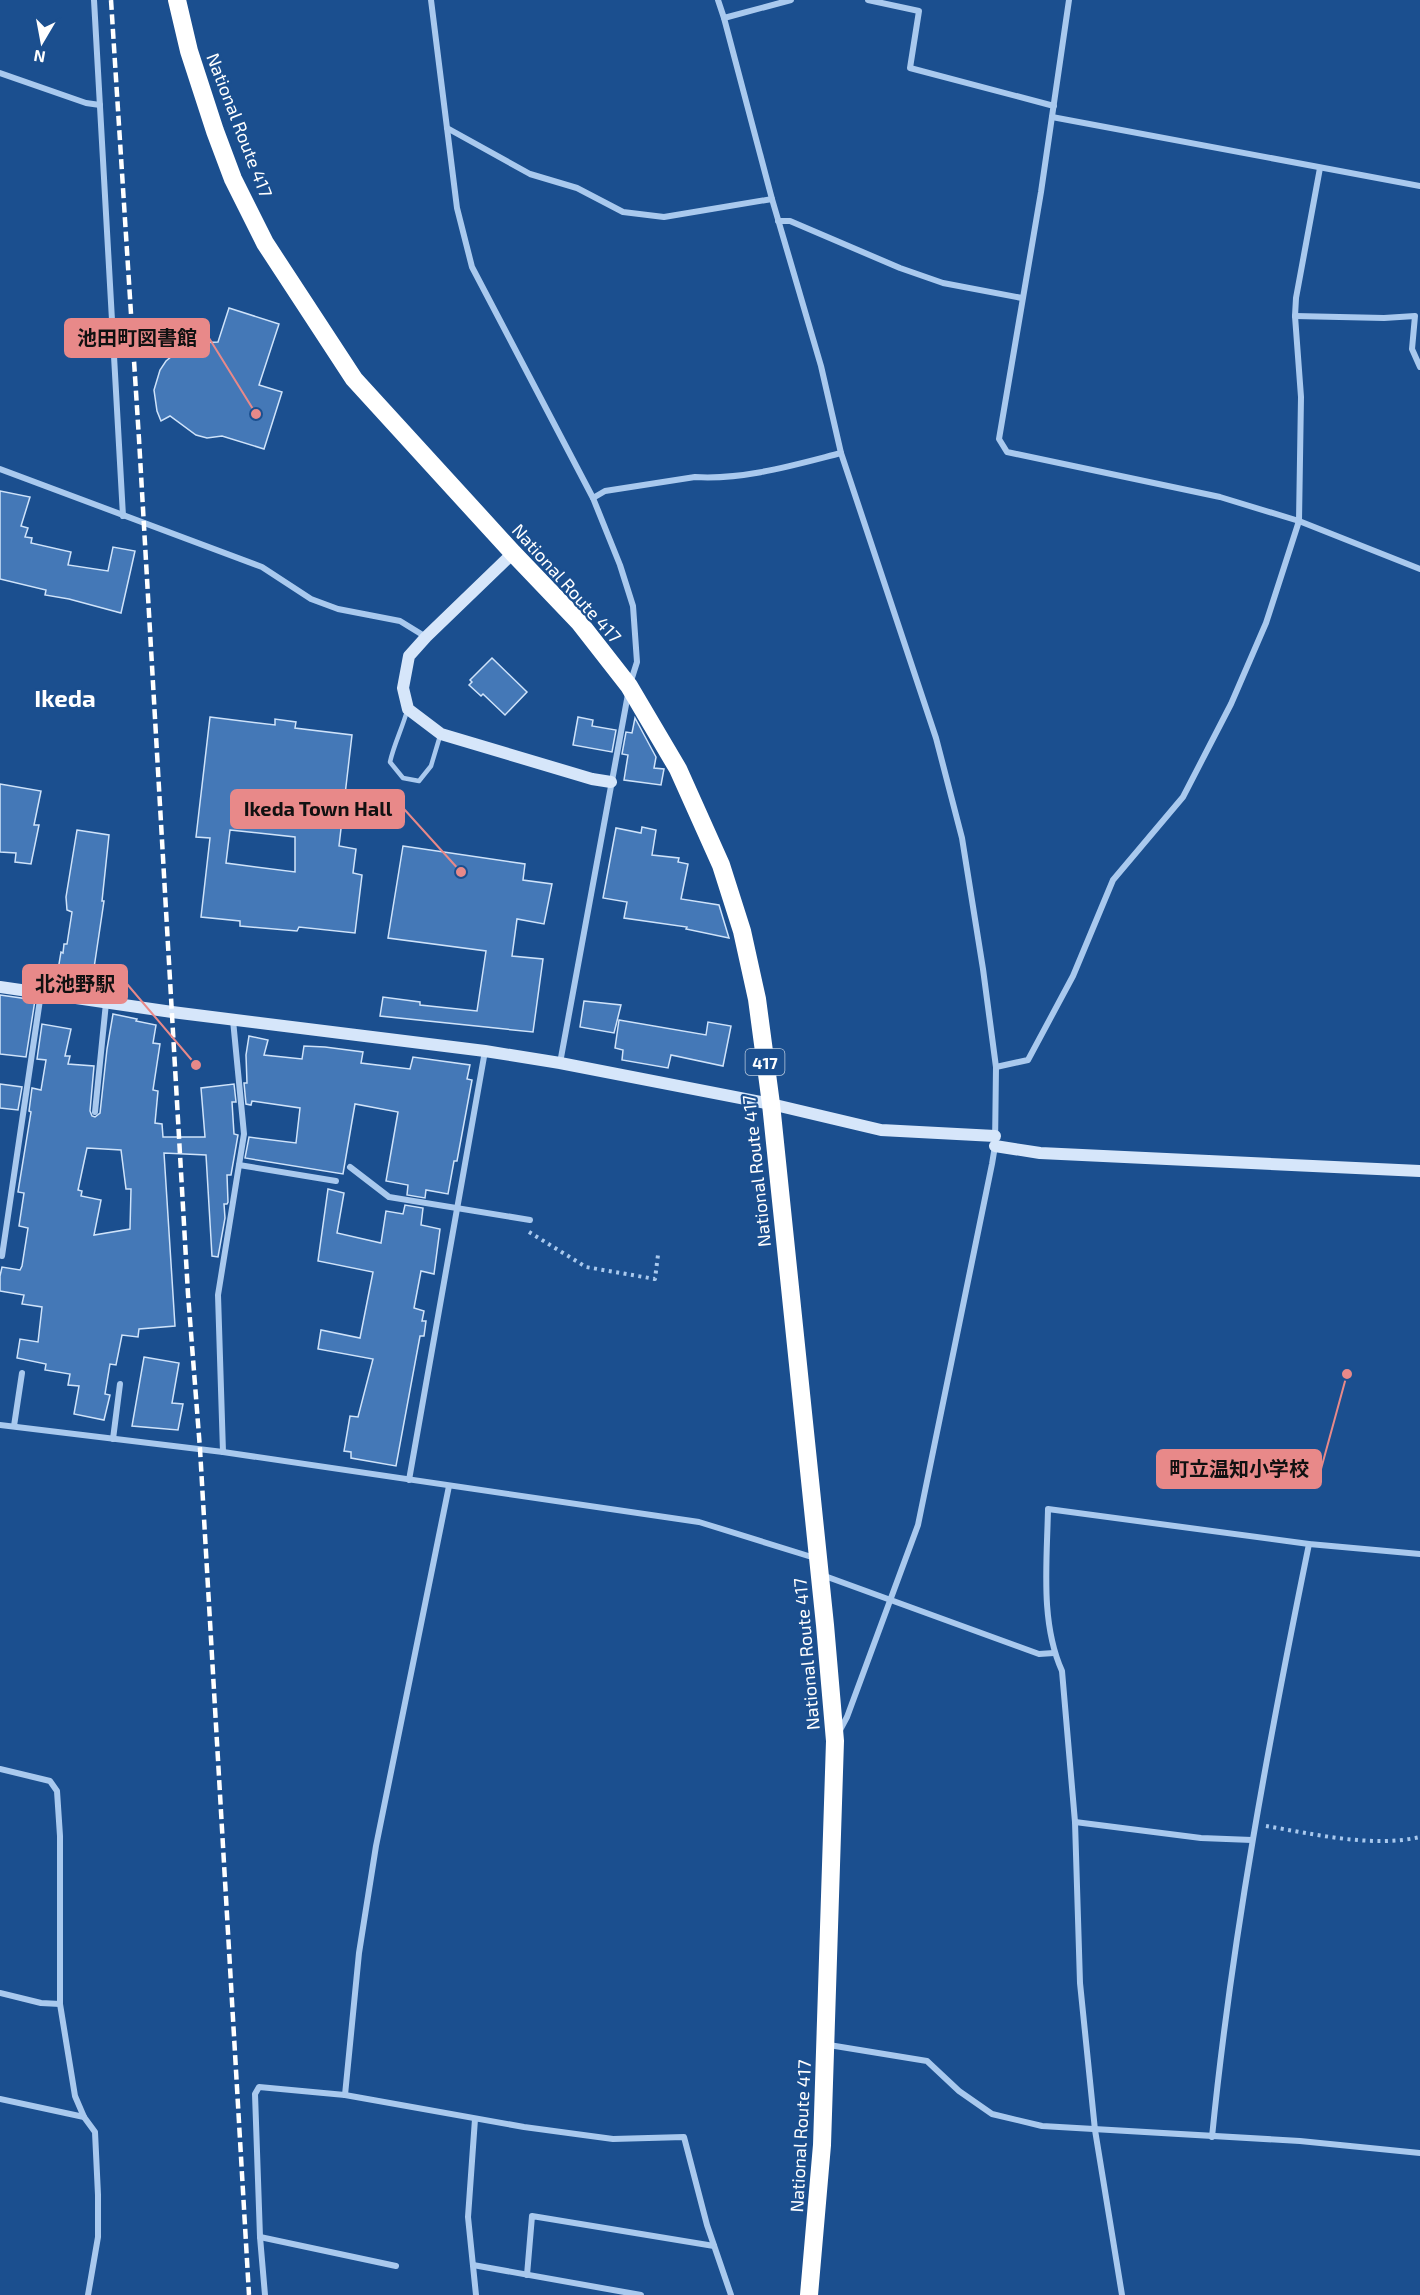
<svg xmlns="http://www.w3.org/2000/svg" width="1420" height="2295" viewBox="0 0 1420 2295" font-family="'Exo 2','Noto Sans JP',sans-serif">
<rect width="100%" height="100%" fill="#1b4f8f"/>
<g fill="#4478b7" stroke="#cfe3fa" stroke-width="1.5" fill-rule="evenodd">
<polygon points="229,308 279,324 259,385 282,392 264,449 222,436 207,438 196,435 170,416 161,421 157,411 154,390 160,370 166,361 183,347 194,343 218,342"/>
<polygon points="0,491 30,497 21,526 28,528 25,537 32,538 31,543 71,552 68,565 108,571 113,547 135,551 121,613 69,599 45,595 46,590 0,579"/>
<polygon points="492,658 527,692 505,715 483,694 481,696 469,685 472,682 470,680"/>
<path d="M210 717 275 725V719L296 722 295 728 352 735 339 846 356 849 353 873 362 875 355 933 299 927 297 931 240 926V921L201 917 210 838 196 837ZM230 830 295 837V872L226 863Z"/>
<polygon points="578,717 593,720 592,726 616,730 612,752 573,745"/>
<polygon points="635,718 656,757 654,768 664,769 661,785 624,780 628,755 622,754 626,732 632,733"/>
<polygon points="0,784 41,791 34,825 39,825 31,864 15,862 16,853 0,852"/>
<polygon points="642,827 656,830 652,855 679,858 678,862 688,864 681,899 719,905 729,938 686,929 687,927 624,918 627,902 603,898 616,828 641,833"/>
<polygon points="77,830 109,835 102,901 104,901 91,988 56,982 61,952 63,953 64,944 67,944 72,912 67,910 66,897"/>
<polygon points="403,846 525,864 523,880 552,884 544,924 517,919 512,956 543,959 533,1032 380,1016 383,997 420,1002 420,1005 477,1011 486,951 388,938"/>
<polygon points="0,995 35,1000 26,1057 0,1054"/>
<polygon points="584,1001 621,1005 614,1033 580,1027"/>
<path d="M113 1014 137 1019 136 1021 156 1025 153 1043 160 1044 153 1090 158 1091 155 1123 162 1124 163 1137H205L201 1088 234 1084 236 1102H232L234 1134 238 1135 231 1175H227L228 1202 227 1204H224L225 1218 218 1257 212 1256 206 1155 164 1153 175 1326 139 1329 138 1337 122 1335 116 1365 110 1364 105 1394 110 1395 104 1420 74 1414 79 1386 68 1385 70 1374 45 1370 46 1364 17 1358 20 1339 38 1342 42 1307 22 1304 24 1295 0 1291V1276L2 1267 20 1270 22 1266 28 1228 19 1226 24 1193 18 1192 31 1112 29 1111 32 1088 41 1090 46 1060 37 1059 42 1024 71 1029 65 1056H70L68 1064 94 1066 90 1111 92 1116 95 1117 100 1113 107 1049ZM87 1148 121 1150 126 1189H131L130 1229 94 1235 101 1200 81 1196 82 1191 78 1190Z"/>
<polygon points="619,1020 706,1035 708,1022 731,1026 723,1066 671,1055 668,1068 622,1060 623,1050 615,1048"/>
<polygon points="249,1036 268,1040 264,1055 302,1059 304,1046 325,1047 363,1052 361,1063 410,1069 413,1057 470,1065 467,1079 472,1080 457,1161 454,1161 448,1194 426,1190 425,1198 407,1195 408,1185 386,1181 398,1112 355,1104 343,1174 245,1158 249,1137 296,1143 300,1108 252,1101 251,1105 246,1104 244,1083 247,1083 246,1055"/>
<polygon points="0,1084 22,1087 18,1110 0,1108"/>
<polygon points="328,1189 344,1193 337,1233 381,1243 386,1211 403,1214 405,1205 423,1208 421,1225 440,1229 434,1274 421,1271 414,1308 424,1311 422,1321 426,1321 424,1336 420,1336 396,1466 351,1458 351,1452 344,1451 350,1416 358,1417 373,1359 318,1349 321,1330 360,1338 373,1272 318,1261"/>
<polygon points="144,1357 179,1363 172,1403 183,1404 178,1430 132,1426"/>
</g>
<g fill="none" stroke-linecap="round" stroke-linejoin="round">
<g stroke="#a9c9ee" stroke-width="4" stroke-dasharray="3 4.5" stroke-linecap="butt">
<polyline points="529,1232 586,1267 655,1279 658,1255"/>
<path d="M1266 1826C1313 1834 1373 1848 1420 1837"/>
</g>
<path stroke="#a9c9ee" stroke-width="4.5" d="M407 711C402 729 394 744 390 762L403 778 419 781 431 766 440 736"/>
<g stroke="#a9c9ee" stroke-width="6">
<polyline points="94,0 123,516"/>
<polyline points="431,0 457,208 472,267 593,498 620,565 633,606 637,662 630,684"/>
<polyline points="718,0 724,18 772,199 821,366 841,453 936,738 962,838 983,969 996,1067 995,1146 992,1164 918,1525 847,1717 840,1730"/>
<polyline points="868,0 919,11 910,68 1054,106"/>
<polyline points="1069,0 1041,192 999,439 1007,452 1220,497 1299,521 1420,569"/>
<polyline points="724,18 791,0"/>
<polyline points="0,73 86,103 100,105"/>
<polyline points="1052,117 1420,186"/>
<polyline points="447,128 530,174 577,188 623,212 664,217 772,199"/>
<polyline points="778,221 790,221 900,268 943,283 1022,298"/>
<polyline points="1295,316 1384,318 1415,316 1412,349 1420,367"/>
<polyline points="0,469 262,567 311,599 338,609 400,621 426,637"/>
<path d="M593 498 605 491 695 477C744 480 794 465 841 453"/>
<polyline points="560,1063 628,694"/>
<polyline points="996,1067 1028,1060 1073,976 1113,880 1183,797 1231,704 1266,623 1299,521 1301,397 1295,316 1296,298 1320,168"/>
<polyline points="95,1112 106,1003"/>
<polyline points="239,1165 336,1181"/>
<polyline points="350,1167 389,1197 530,1220"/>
<polyline points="2,1256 41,993"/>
<polyline points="0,1425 223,1452 699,1522 815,1558"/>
<polyline points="14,1426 22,1373"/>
<polyline points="113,1439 120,1384"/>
<polyline points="223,1452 218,1295 244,1134 233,1020"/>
<polyline points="409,1480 485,1051"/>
<polyline points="822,1575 1039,1654 1054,1653"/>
<polyline points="0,1769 50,1781 57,1791 60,1836 60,2004 75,2096 84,2117 95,2132 98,2195 98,2237 88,2295"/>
<polyline points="1075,1822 1201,1838 1252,1840"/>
<polyline points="0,1993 41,2003 60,2004"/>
<polyline points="829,2045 927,2061 959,2091 992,2114 1042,2126 1300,2141 1420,2153"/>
<polyline points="345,2095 359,1953 376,1846 449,1486"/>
<polyline points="0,2099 84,2117"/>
<polyline points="475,2119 468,2217 476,2295"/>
<path d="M1212 2137C1232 1937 1269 1740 1309 1544"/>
<polyline points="260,2237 396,2266"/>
<polyline points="473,2265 641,2295"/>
<polyline points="527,2275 532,2216 714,2246"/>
<polyline points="265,2295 260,2237 255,2094 259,2087 345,2095 524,2127 613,2139 684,2137 707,2225 731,2295"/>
<path d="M1122 2295 1095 2130 1080 1983 1075 1822 1062 1671C1040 1622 1047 1562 1048 1509L1309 1544 1420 1554"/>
</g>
<g stroke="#d6e6fa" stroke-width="12">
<polyline points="513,553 426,637 409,656 403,688 408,709 441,734 592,779 611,782"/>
<polyline points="0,987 172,1012 485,1051 560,1063 771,1104 881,1130 995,1136"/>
<polyline points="995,1146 1040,1153 1420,1171"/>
</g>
<polyline stroke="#fff" stroke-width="18" points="177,0 189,51 215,131 233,179 265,243 354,379 513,553 579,622 629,686 678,769 721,865 742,931 757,999 771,1104 825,1625 835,1741 822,2145 809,2295"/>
<polyline stroke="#fff" stroke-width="4.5" stroke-dasharray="10 4.5" stroke-linecap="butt" points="111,0 139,439 188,1294 200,1449 249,2295"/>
</g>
<g text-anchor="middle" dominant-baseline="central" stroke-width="4.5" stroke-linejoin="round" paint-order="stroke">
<rect fill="#1b4f8f" stroke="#bbcadd" stroke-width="1.5" x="745.5" y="1049" width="39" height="26" rx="4.5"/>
<g font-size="16" font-weight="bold" fill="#fff">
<text x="765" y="1062">417</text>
</g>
<g font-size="18" fill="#fff" stroke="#1b4f8f">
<text transform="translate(240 125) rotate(69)">National Route 417</text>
<text transform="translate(567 583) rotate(48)">National Route 417</text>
<text transform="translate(756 1171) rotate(-96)">National Route 417</text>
<text transform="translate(806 1654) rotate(-95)">National Route 417</text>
<text transform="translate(800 2136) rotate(-87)">National Route 417</text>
</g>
<g font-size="24" font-weight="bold" fill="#fff" stroke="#1b4f8f">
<text x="65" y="697">Ikeda</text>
</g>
</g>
<path fill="none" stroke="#e88989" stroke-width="2" d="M256 414L209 338M461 872L404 809M196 1065L127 984M1347 1374L1321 1469"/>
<g fill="#e88989" stroke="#1b4f8f" stroke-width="2">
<circle cx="256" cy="414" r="6"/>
<circle cx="461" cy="872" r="6"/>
<circle cx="196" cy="1065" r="6"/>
<circle cx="1347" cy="1374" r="6"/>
</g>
<g fill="#e88989" stroke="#e88989" stroke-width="2">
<rect x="65" y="319" width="144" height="38" rx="6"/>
<rect x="231" y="790" width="173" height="38" rx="6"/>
<rect x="23" y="965" width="104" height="38" rx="6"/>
<rect x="1157" y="1450" width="164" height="38" rx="6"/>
</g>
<g font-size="20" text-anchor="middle" font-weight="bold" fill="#111">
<text x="137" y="345">池田町図書館</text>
<text x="318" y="816">Ikeda Town Hall</text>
<text x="75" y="991">北池野駅</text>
<text x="1239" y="1476">町立温知小学校</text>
</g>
<g transform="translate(42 42) rotate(190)" stroke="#1b4f8f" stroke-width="4.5" paint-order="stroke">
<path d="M0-4.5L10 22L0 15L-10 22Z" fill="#ffffff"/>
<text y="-9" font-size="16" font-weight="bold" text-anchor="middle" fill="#ffffff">N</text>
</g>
</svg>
